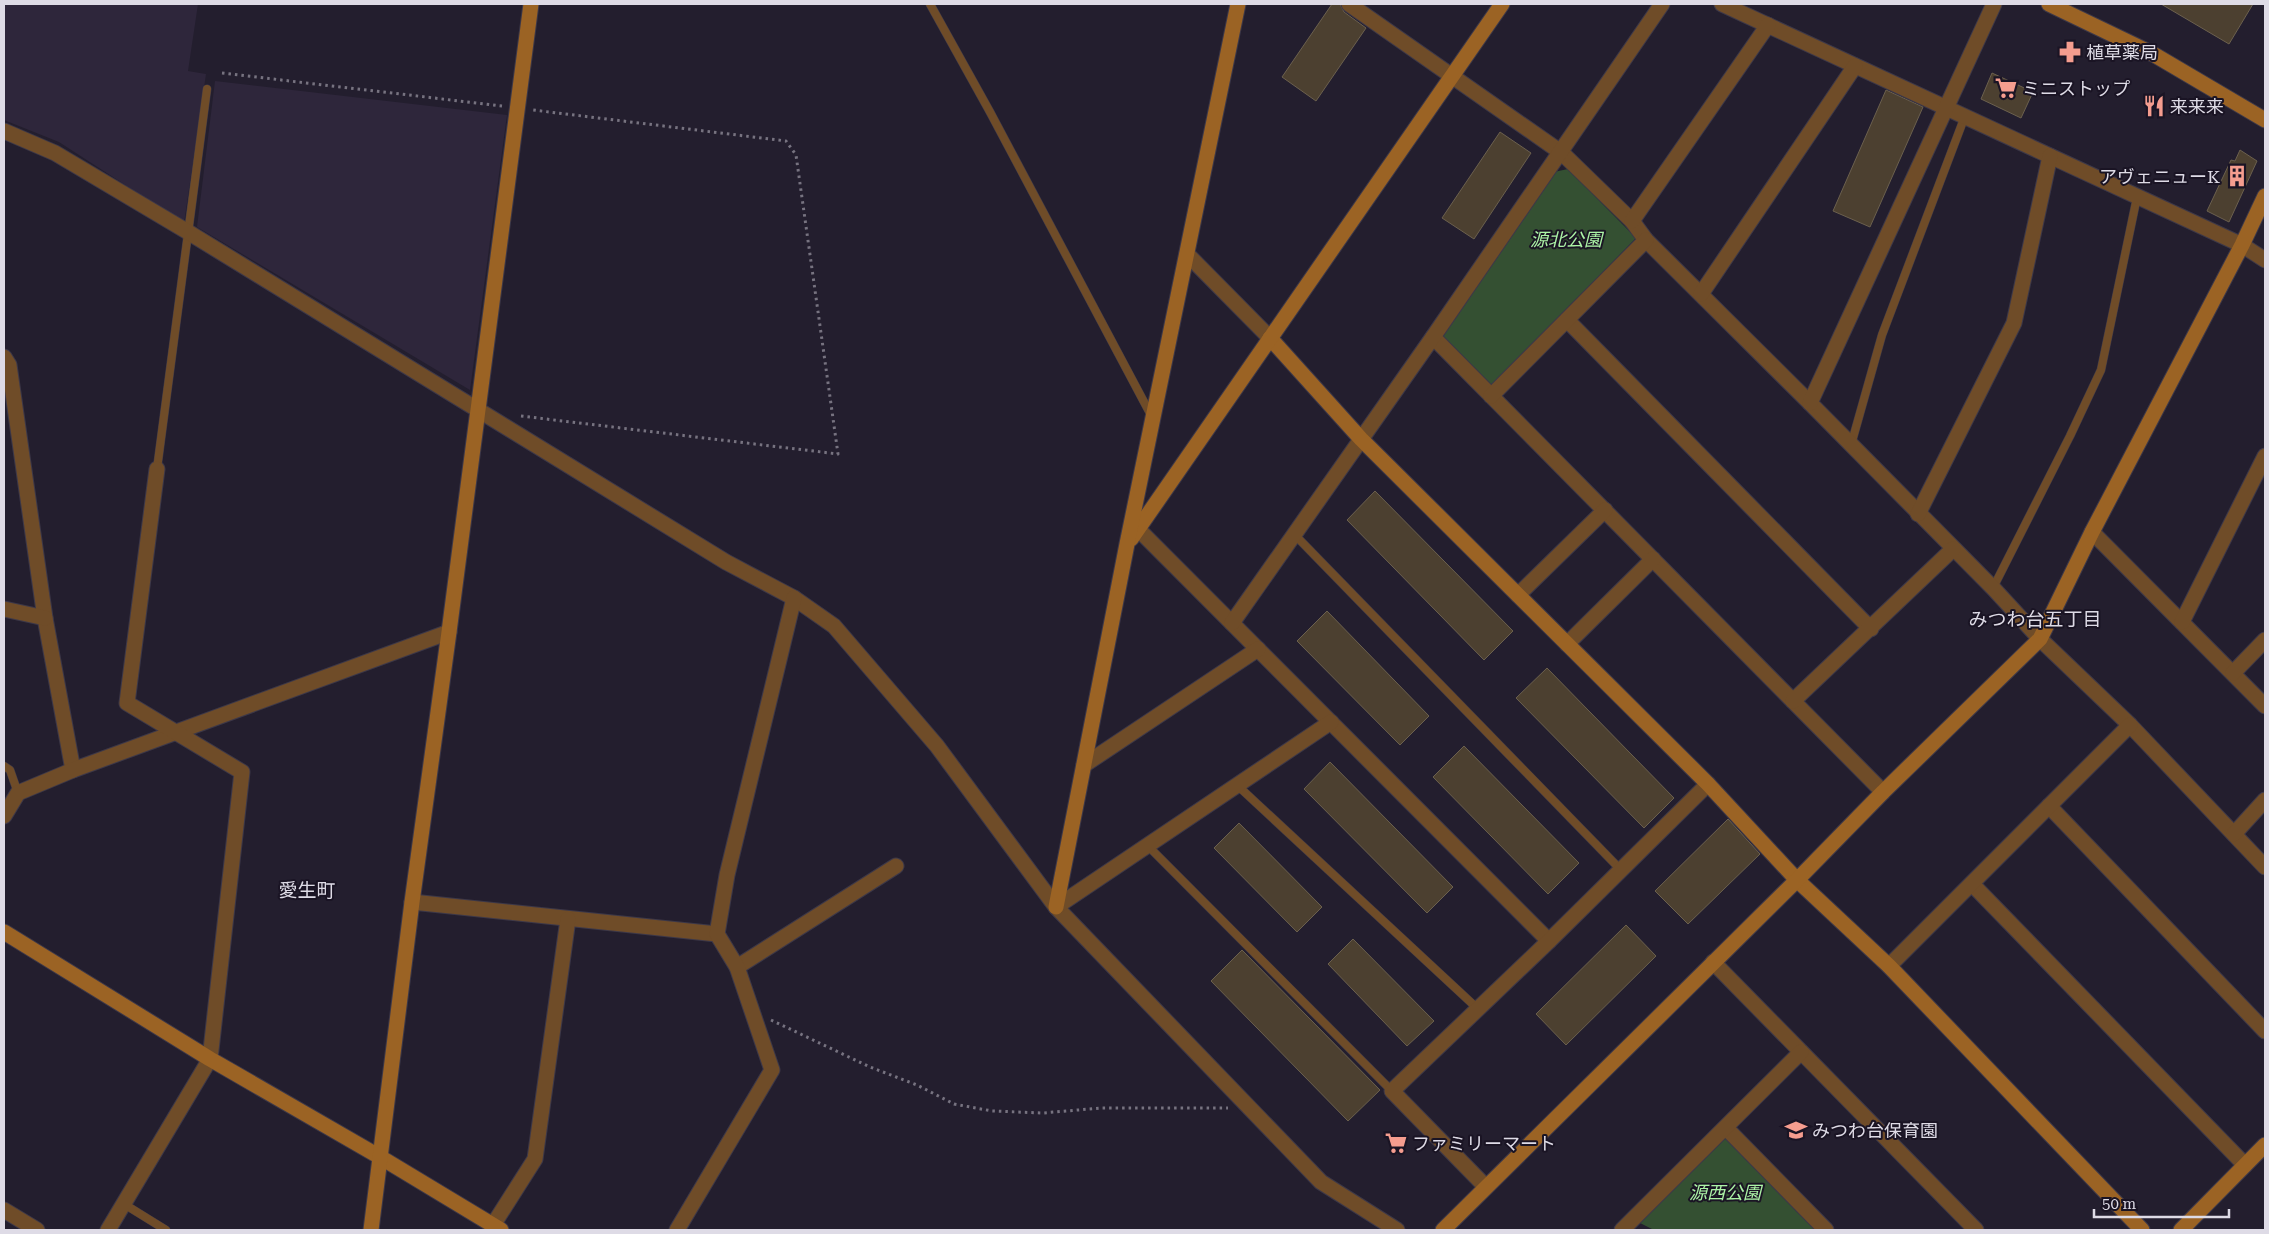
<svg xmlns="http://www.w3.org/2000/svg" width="2269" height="1234" viewBox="0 0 2269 1234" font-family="'Roboto Serif','Noto Sans JP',serif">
<rect width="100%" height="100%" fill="#231e2e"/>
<g fill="#2e263b">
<polygon points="4,4 198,4 188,71 206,74 184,223 59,142 4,120"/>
<polygon points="215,81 507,115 470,390 197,227"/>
</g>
<g fill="#345032">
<polygon points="1568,169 1636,238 1491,387 1443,336 1443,329 1554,172"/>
<polygon points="1725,1138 1817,1230 1654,1230 1640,1223"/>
</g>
<g fill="#4c4030" stroke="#6b604e">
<polygon points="1332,4 1340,4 1344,12 1366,28 1316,101 1282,77"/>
<polygon points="2161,4 2253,4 2229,44"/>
<polygon points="1992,73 2033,92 2021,118 1981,99"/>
<polygon points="1886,90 1923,107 1870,227 1833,211"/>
<polygon points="1500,132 1531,153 1474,239 1442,218"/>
<polygon points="2240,150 2257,161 2229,222 2207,211 2231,160 2235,161"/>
<polygon points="1375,491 1513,631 1484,660 1347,520"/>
<polygon points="1327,611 1429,716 1400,745 1297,641"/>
<polygon points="1547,668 1674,798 1644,828 1516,698"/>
<polygon points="1464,746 1579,863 1548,894 1433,777"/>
<polygon points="1330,762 1453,887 1427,913 1304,789"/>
<polygon points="1728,819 1760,854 1688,924 1655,891"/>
<polygon points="1239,823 1322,907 1297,932 1214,848"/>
<polygon points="1626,925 1656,956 1566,1045 1536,1014"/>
<polygon points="1353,939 1434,1021 1407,1046 1328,964"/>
<polygon points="1242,950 1380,1090 1348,1121 1211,981"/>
</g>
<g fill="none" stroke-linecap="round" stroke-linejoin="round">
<g stroke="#3d3848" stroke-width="9">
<g id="lane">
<polyline points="930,4 990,112 1152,417"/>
<polyline points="1851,445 1882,335 1965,116"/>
<polyline points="157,469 207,89"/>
<polyline points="1294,534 1621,870"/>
<polyline points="1993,588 2070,436 2101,370 2137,197"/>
<polyline points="4,766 10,770 18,793"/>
<polyline points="1238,786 1478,1009"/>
<polyline points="1147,845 1392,1091"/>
<polyline points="124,1204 166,1230"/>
</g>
</g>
<g stroke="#3d3848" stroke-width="17">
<g id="street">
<polyline points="1349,4 1562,153 1632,221 1646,240 1810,403 1993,588 2040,639 2130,725 2265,867"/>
<polyline points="1722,4 2242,245 2265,260"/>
<polyline points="4,131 55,153 188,232 726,562 794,598 834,626 937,746 1056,907 1321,1182 1397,1230"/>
<polyline points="1632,221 1768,25"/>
<polyline points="1187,254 1270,338"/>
<polyline points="1701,294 1855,66"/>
<polyline points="1567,320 1871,629"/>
<polyline points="1433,337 1883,792"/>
<polyline points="4,357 9,365 45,618 73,770"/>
<polyline points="1491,396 1646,240"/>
<polyline points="1810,403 1994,4"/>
<polyline points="1918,514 2014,323 2050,156"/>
<polyline points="1138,529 1549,941"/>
<polyline points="2092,532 2265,706"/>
<polyline points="1518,595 1605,510"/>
<polyline points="4,609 45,618"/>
<polyline points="2182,622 2265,456"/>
<polyline points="1232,623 1433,337 1662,4"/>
<polyline points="1567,644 1653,559"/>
<polyline points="2233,673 2265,640"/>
<polyline points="1793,701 1953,549"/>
<polyline points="1084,765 1258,649"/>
<polyline points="2049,806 2265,1031"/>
<polyline points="4,816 18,793 73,770 449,632"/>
<polyline points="2234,834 2265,800"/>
<polyline points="1972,884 2245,1165"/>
<polyline points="412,902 717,934"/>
<polyline points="1056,907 1331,722"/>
<polyline points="1713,962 1976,1230"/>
<polyline points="1889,966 2130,725"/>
<polyline points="737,967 896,866"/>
<polyline points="1726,1128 1826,1230"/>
<polyline points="1486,1187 1392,1091 1549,941 1708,784"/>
<polyline points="4,1210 37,1230"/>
<polyline points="493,1225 535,1159 568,919"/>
<polyline points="108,1230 210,1059 242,772 127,703 157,469"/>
<polyline points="677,1230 772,1070 737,967 717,934 727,875 794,598"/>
<polyline points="1622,1230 1801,1052"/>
</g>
</g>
<g stroke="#3d3848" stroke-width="17">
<g id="secondary">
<polyline points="2049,4 2153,54 2265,120"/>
<polyline points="1270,338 1361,439 1708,784 1797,880 1889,966 2142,1230"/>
<polyline points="1131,539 1502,4"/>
<polyline points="1056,907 1127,544 1238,4"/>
<polyline points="4,932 210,1059 380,1157 501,1230"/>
<polyline points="371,1230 412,902 449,632 531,4"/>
<polyline points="1443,1230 1797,880 1883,792 2040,639 2092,532 2242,245 2265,196"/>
<polyline points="2181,1230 2265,1145"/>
</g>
</g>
<g stroke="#777380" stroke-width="3" stroke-dasharray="2.5 4" stroke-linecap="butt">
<polyline points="222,73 502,106"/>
<polyline points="521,416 838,454 796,155 786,141 533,110"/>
<polyline points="771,1020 870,1067 917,1085 954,1104 992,1111 1043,1113 1101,1108 1228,1108"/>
</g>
<use href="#lane" stroke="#6f4c28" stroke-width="8"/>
<use href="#street" stroke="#6f4c28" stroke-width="15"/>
<use href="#secondary" stroke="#9b6324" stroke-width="15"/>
</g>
<defs>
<g id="pharmacy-bare" transform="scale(1.725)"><path d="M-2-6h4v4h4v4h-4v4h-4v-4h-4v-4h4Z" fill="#f59d8f" stroke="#1a1424" stroke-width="2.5" paint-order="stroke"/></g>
<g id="supermarket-bare" transform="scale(1.725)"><path d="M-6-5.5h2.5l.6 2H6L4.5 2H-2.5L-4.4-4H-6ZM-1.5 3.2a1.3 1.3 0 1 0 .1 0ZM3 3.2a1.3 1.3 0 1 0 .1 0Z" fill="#f59d8f" stroke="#1a1424" stroke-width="2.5" paint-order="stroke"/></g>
<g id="restaurant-bare" transform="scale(1.725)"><path d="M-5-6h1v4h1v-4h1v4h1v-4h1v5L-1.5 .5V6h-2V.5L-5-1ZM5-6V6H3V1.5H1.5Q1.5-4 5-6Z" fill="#f59d8f" stroke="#1a1424" stroke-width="2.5" paint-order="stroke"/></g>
<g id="building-bare" transform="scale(1.725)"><path d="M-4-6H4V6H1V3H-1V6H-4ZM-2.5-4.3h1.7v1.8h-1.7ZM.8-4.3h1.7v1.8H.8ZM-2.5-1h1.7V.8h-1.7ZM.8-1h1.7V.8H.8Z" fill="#f59d8f" stroke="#1a1424" stroke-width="2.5" paint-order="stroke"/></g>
<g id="school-bare" transform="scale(1.725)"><path d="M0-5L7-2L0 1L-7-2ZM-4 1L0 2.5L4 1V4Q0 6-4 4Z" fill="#f59d8f" stroke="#1a1424" stroke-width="2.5" paint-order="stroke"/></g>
</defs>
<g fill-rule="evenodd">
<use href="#pharmacy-bare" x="2070" y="52"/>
<use href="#supermarket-bare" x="2006" y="88"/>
<use href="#restaurant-bare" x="2154" y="106"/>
<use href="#building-bare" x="2237" y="176"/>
<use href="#school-bare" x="1796" y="1130"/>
<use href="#supermarket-bare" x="1396" y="1143"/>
</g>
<g text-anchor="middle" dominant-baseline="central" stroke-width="4" stroke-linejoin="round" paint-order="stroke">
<g font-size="18" fill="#dedbe6" stroke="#1a1424" text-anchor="start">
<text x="2086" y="52">植草薬局</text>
<text x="2022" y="88">ミニストップ</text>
<text x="2170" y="106">来来来</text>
<text x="2220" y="176" text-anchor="end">アヴェニューK</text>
<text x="1812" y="1130">みつわ台保育園</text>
<text x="1412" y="1143">ファミリーマート</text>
</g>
<g font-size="18" font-style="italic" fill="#acf3a6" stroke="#1a1424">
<text x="1566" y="239">源北公園</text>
<text x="1725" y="1192">源西公園</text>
</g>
<g font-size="19" fill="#dedbe6" stroke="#1a1424">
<text x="2035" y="619">みつわ台五丁目</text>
<text x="307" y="890">愛生町</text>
</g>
</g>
<rect width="2269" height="1234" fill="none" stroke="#dedbe6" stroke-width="10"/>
<path d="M2094 1209v8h135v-8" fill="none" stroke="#dedbe6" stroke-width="2.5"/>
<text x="2102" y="1209" font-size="15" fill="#dedbe6" stroke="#1a1424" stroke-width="4" paint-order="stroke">50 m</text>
</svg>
